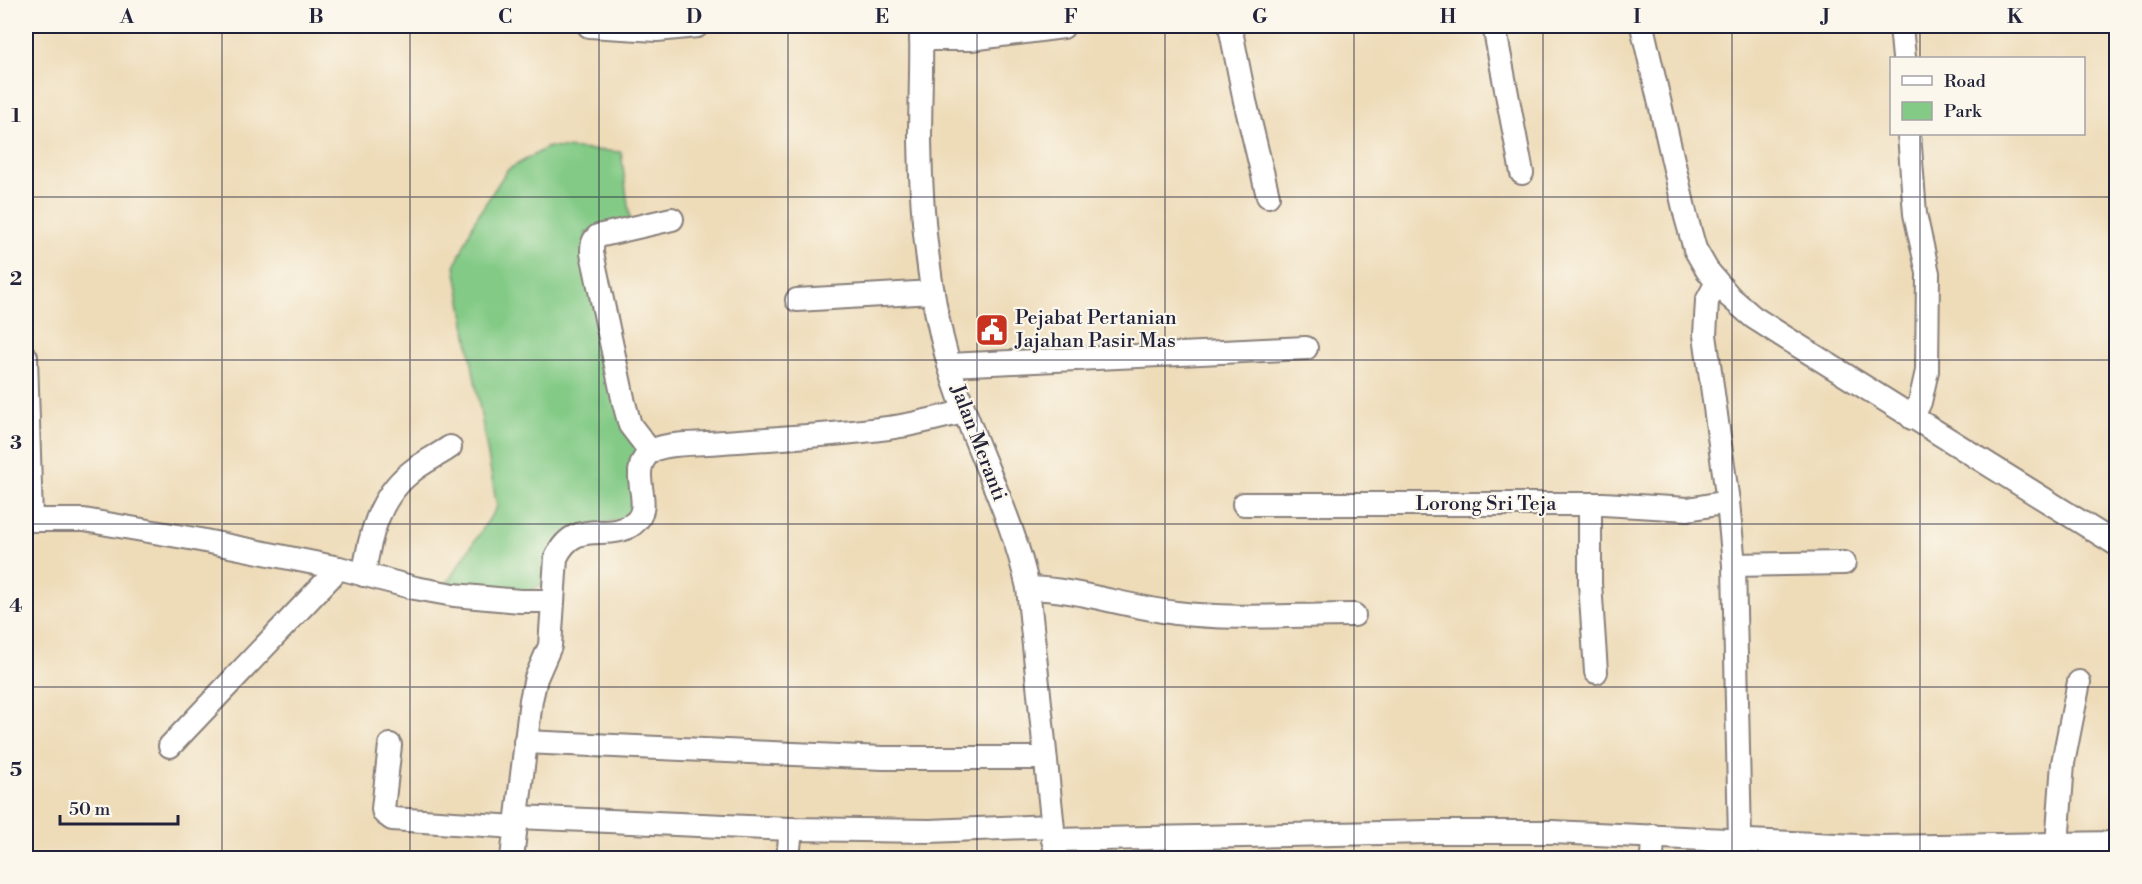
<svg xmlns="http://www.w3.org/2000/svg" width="2142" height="884" viewBox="0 0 2142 884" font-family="'Libre Bodoni',serif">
<rect width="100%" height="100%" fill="#fbf7ec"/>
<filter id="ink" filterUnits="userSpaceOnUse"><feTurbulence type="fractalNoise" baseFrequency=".0167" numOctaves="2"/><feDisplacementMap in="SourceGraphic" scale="12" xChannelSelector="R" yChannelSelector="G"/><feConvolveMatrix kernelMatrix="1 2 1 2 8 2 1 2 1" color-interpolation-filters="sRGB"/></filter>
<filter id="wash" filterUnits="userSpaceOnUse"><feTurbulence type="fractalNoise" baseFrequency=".008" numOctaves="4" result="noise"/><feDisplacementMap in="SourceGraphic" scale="24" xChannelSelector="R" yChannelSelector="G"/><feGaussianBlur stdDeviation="1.35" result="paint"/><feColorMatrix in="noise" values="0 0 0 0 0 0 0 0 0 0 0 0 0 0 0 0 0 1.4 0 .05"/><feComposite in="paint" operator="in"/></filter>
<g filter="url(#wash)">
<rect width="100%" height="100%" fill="#eedcb9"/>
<polygon fill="#83ca86" stroke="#527660" stroke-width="1.5" points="548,147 621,152 630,220 586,233 641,452 632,517 566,531 543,584 526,593 447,583 497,507 455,266 475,220 507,170"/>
</g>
<g filter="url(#ink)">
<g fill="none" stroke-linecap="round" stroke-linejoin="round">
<g stroke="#887f7a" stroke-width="26">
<g id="minor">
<polyline points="589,26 657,30 697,26"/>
<path d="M921 26C922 63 920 102 920 140 921 215 928 292 949 365 971 442 1011 509 1028 588L1056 858"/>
<polyline points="1230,26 1245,101 1268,196"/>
<polyline points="1494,26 1522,173"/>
<polyline points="1642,26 1686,217 1695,249 1707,270 1730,297 1753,317 1786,338 2116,544"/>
<polyline points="1901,26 1904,58"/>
<polyline points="921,39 971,39 1063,27"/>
<polyline points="1909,134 1915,214 1928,273 1927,371 1920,402 1912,418"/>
<polyline points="1716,284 1707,301 1705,335 1728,502 1734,565 1740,840"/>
<polyline points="797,300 933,292"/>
<polyline points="26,357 31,519"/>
<polyline points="949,365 1306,348"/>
<path d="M650 451 630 425 624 403 592 253C592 246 592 241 598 236L672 219"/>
<polyline points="1244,504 1603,504 1688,509 1728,502"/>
<polyline points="1590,504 1590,583 1596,672"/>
<polyline points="26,520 84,520 195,539 339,568 415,588 454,595 520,601 552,601"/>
<polyline points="1734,565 1844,563"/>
<path d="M364 575C369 537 379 497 411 472 423 462 437 456 450 447"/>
<path d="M1028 588C1078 589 1126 607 1176 613 1234 620 1295 615 1354 615"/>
<polyline points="525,742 883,758 1044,758"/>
<polyline points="390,745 383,809 384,813 392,819 516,827"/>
<polyline points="170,746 339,568"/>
<polyline points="518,817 791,829 930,831 1051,826"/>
<polyline points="1053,840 1429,832 1552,832 1880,847 2116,843"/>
<polyline points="2057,845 2063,763 2079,682"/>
<path d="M512 858 531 700 536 678 550 646 556 558C575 516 607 543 633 524 657 506 626 474 649 453 660 443 692 444 707 443 767 439 828 436 888 428 913 425 938 418 963 412"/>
<polyline points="788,858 791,829"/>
<polyline points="1652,858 1653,836"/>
</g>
</g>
<use href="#minor" stroke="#fff" stroke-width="22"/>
</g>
</g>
<path fill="none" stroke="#22223b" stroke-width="1.5" stroke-opacity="0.55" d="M222 26V858M410 26V858M599 26V858M788 26V858M977 26V858M1165 26V858M1354 26V858M1543 26V858M1732 26V858M1920 26V58M1920 134V858M26 197H2116M26 360H2116M26 524H2116M26 687H2116"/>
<defs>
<g id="civic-square" transform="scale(1.725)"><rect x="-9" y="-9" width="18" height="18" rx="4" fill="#c8321e" stroke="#fbf7ec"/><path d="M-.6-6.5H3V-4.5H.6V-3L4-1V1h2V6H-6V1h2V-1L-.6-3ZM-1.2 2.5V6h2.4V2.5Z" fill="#fff"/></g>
</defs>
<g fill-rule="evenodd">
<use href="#civic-square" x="992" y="330"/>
</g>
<g text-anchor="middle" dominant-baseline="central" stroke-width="4.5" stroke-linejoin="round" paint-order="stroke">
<g font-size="20" fill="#22223b" stroke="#fbf7ec" text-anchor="start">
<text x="1015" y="318">Pejabat Pertanian<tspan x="1015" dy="23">Jajahan Pasir Mas</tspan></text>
</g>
<g font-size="20" fill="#22223b" stroke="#fbf7ec">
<text transform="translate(978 443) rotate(69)">Jalan Meranti</text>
<text x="1486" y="504">Lorong Sri Teja</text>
</g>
</g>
<rect width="2142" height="884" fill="none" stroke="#fbf7ec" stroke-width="66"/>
<rect x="1890" y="57" width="195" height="78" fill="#fbf7ec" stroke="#a4a2a5" stroke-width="1.5"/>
<rect x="1902" y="76" width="30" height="9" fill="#ffffff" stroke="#a4a2a5" stroke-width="1.5"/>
<text x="1944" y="87" font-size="18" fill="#22223b">Road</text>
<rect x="1902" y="102" width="30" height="18" fill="#83ca86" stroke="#a4a2a5" stroke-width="1.5"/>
<text x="1944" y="117" font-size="18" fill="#22223b">Park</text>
<path d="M60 815v9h118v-9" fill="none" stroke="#22223b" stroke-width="3"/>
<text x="69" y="815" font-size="18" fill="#22223b" stroke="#fbf7ec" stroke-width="4.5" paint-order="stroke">50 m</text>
<rect x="33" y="33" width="2076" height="818" fill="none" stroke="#22223b" stroke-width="2"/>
<g font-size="20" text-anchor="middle" font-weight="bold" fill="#22223b">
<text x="127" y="23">A</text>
<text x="316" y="23">B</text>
<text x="505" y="23">C</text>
<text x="694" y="23">D</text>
<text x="882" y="23">E</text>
<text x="1071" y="23">F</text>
<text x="1260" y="23">G</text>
<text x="1448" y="23">H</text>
<text x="1637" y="23">I</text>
<text x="1826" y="23">J</text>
<text x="2015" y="23">K</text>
<text x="16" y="122">1</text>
<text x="16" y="285">2</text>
<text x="16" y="449">3</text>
<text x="16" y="612">4</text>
<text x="16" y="776">5</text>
</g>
</svg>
